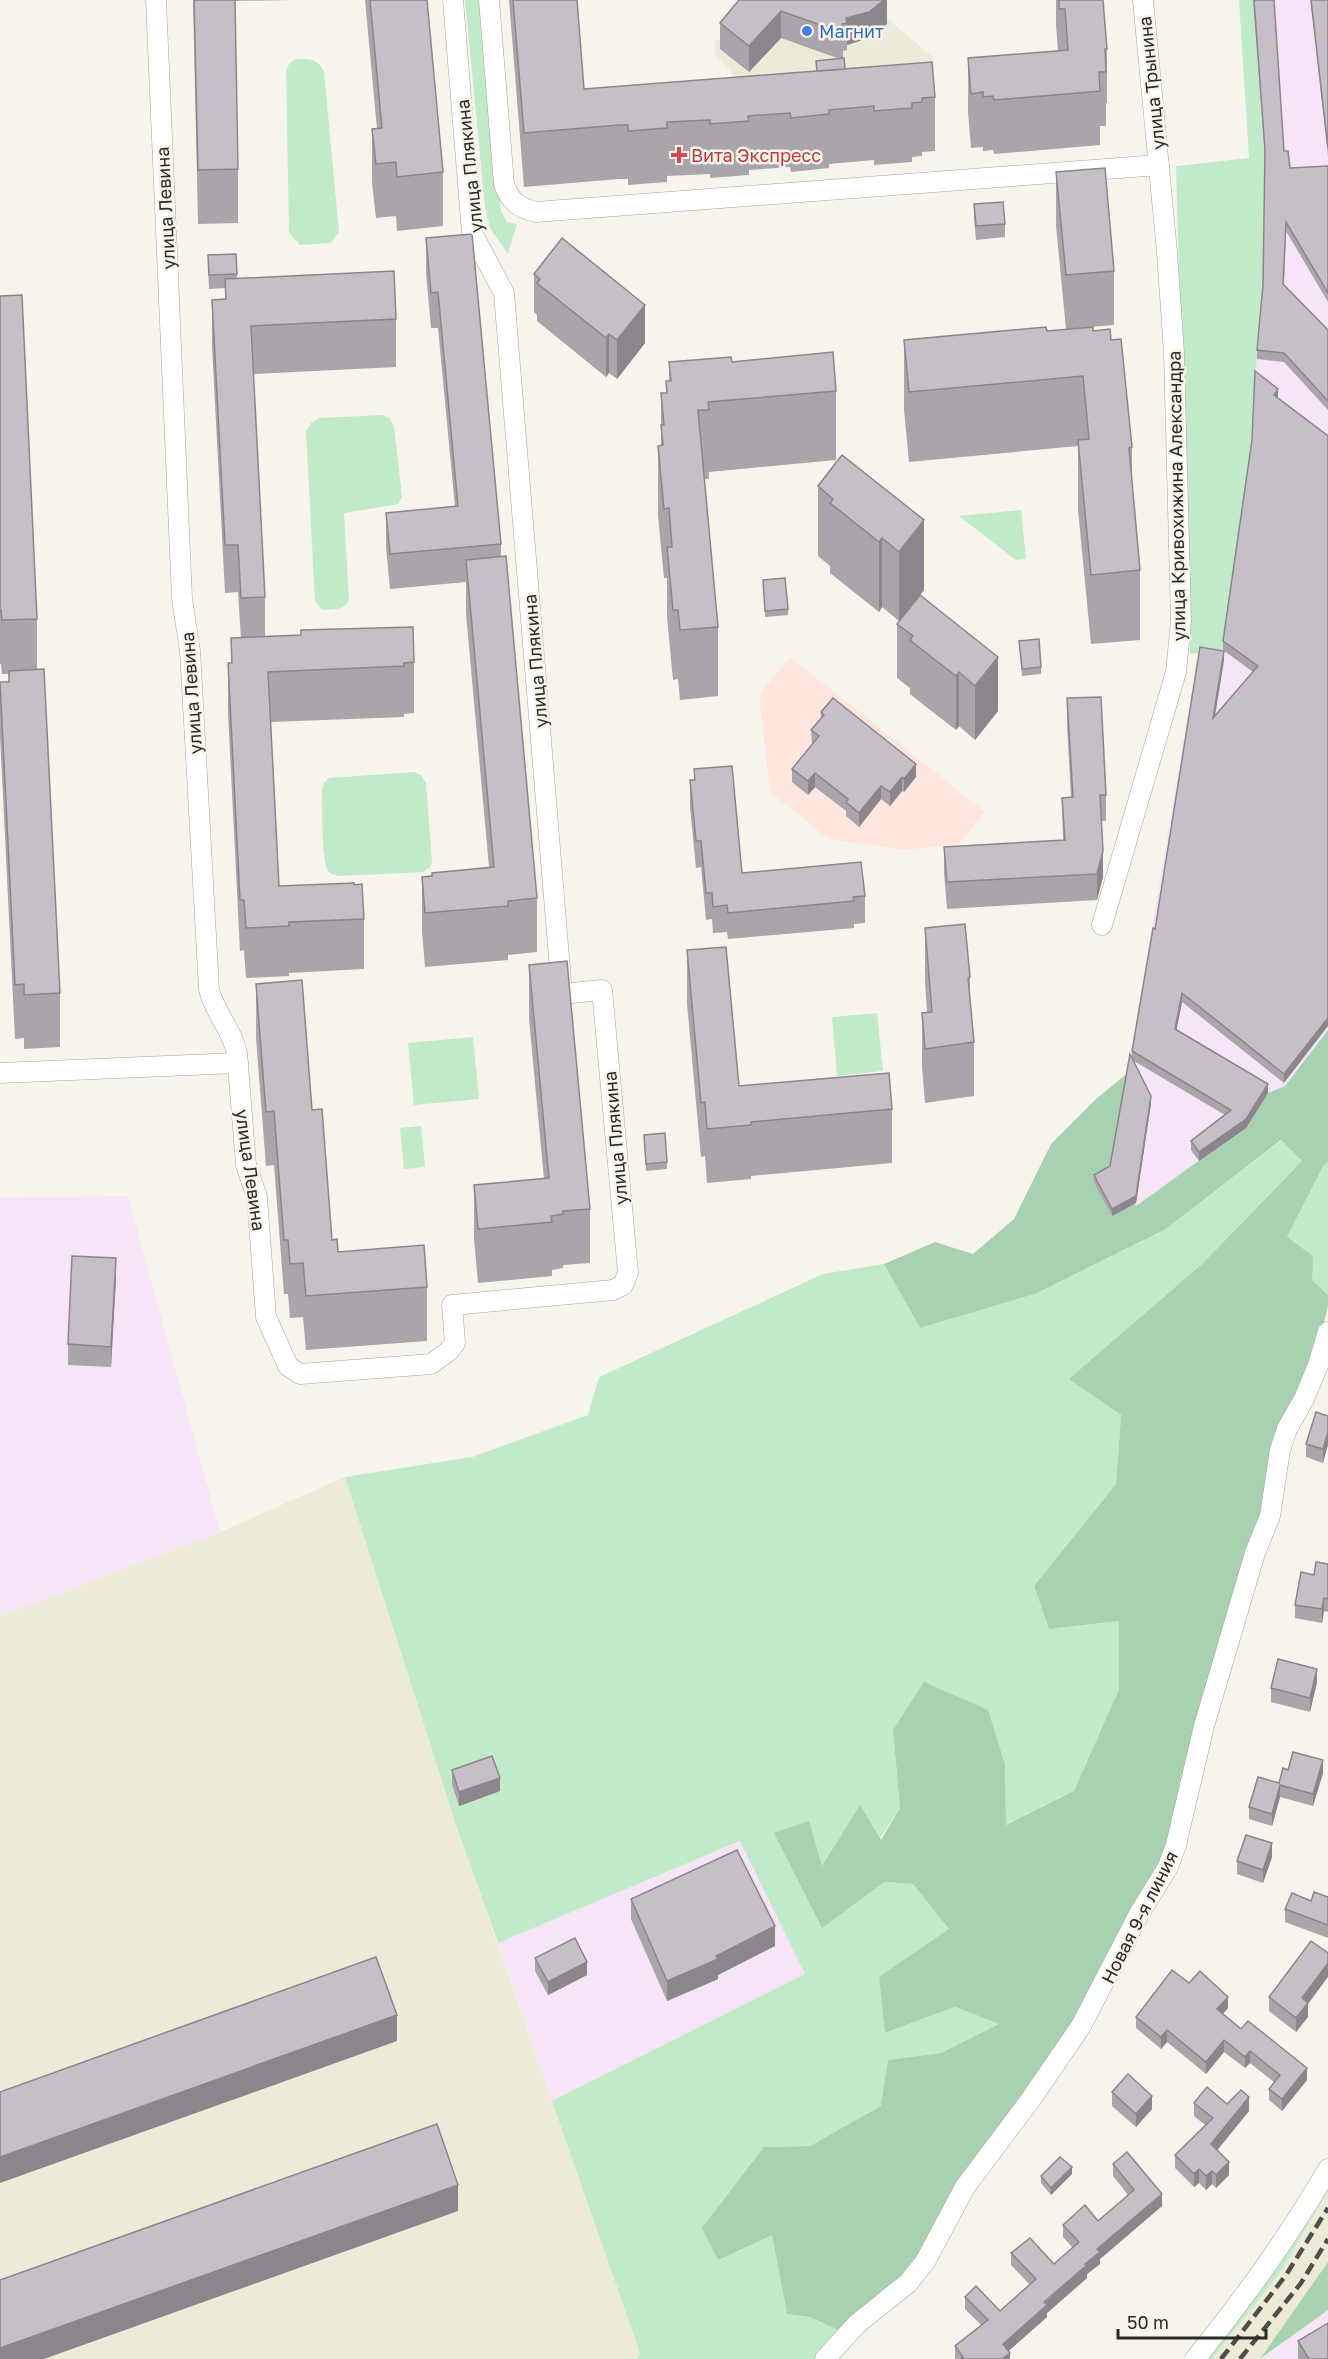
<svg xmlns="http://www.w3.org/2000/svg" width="1328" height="2359" viewBox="0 0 1328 2359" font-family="'Golos Text',sans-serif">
<rect width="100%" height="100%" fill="#f7f5eb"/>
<g fill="#edead8">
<polygon points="865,0 934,58 934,67 736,78 715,54 714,42 728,35"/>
<polygon points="345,1477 456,1825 640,2353 637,2359 0,2359 0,1616 220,1532"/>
<polygon points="1328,2191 1328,2262 1310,2289 1260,2359 1212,2359 1281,2271"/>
</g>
<g fill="#f6e5f7">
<polygon points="1253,0 1328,0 1328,1030 1285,1086 1268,1094 1247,1126 1136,1206 1112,1165 1198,653 1223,650 1255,380 1263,294 1265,159"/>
<polygon points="128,1196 220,1532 0,1616 0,1198"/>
<polygon points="741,1841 805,1974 552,2101 498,1943"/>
<polygon points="1328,2310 1328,2359 1262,2359"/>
</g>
<polygon fill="#fee5dd" points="790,657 985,812 959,844 904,850 829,839 770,792 759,695"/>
<g fill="#c1eaca">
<polygon points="465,0 482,0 501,211 507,222 517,224 508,254 490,228 485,207"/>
<polygon points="1239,0 1253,0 1265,159 1263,294 1255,380 1253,440 1223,650 1190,654 1176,166 1249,158"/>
<path d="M295 59C308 59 319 58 324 72L339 232 331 243 300 245 289 233 286 72 289 64Z"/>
<path d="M382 415 389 418 394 426 402 497 398 504 393 505 344 513 349 600C343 611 334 609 322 610L315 601 306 432 311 423 320 418Z"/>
<polygon points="1021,510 1026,559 1016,560 959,516"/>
<path d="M414 772 421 775 426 783 432 863 429 868 423 872 340 876C337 875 333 875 330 873 320 865 323 804 322 790L324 783 329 778Z"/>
<polygon points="877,1013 883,1071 837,1076 832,1017"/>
<polygon points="473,1037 479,1099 414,1105 408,1043"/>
<polygon points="421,1126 425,1167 404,1169 400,1128"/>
<polygon points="1282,1140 1302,1161 1202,1264 1070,1379 1121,1415 1116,1484 1034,1586 1049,1629 1119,1621 1119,1689 1074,1791 1006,1825 1005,1765 893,1730 900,1808 822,1927 883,1882 913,1884 950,1930 879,1977 886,2033 955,2007 999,2024 941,2053 888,2060 882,2106 810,2146 764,2147 772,2235 787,2314 810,2317 838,2330 817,2359 637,2359 640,2353 552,2101 805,1974 740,1841 498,1943 456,1825 345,1477 472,1457 588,1415 599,1377 823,1274 884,1264 920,1328 1035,1294 1166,1229"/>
<polygon points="1328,1161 1328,1295 1312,1280 1287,1237 1323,1165"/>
<polygon points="1328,2161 1328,2191 1281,2271 1212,2359 1190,2359"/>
</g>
<g fill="#a8d1b1">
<polygon points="1328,1030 1328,1161 1323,1166 1287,1237 1313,1256 1312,1280 1328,1295 1328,1306 1314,1362 1264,1515 1170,1841 1161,1864 1074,2023 905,2277 851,2316 838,2330 810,2317 787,2314 772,2235 718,2260 702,2228 764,2147 810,2146 881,2106 888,2060 941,2053 999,2024 955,2007 885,2033 879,1977 949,1929 913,1884 884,1882 822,1928 774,1833 809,1821 822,1866 860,1805 881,1840 900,1808 893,1730 924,1682 988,1710 1005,1765 1006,1825 1074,1791 1119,1689 1119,1621 1049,1629 1034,1586 1116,1484 1121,1415 1069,1379 1202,1264 1302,1161 1281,1140 1166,1229 1035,1294 920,1328 884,1264 935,1242 973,1254 1014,1219 1051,1144 1096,1099 1129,1072 1112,1165 1136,1206 1247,1126 1268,1093 1285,1086"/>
<polygon points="1328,2262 1328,2310 1260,2359"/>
</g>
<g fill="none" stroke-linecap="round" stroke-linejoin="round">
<g stroke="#a6a49a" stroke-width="21">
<g id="minor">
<path d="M156 0 182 599 190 651 209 989C214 1013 233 1030 237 1054L246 1165 257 1197 266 1317 288 1366 300 1374 431 1364 449 1351 455 1343 452 1305 613 1290 623 1285 628 1273 602 990 562 994 504 293 472 233 453 0"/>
<path d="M489 0 504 184C510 201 518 208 536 212L1159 165"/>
<polyline points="1102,925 1176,672 1181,621 1174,353 1167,252 1143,0"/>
<polyline points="0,1073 238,1063"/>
<polyline points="825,2359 857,2324 908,2283 925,2262 965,2187 1031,2099 1081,2026 1139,1914 1168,1867 1176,1845 1204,1726 1255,1553 1270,1516 1280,1450 1287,1429 1304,1399 1318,1365 1328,1332"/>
<path d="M1195 2359C1244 2299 1289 2236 1328 2169"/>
</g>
</g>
<use href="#minor" stroke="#fff" stroke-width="20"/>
<g stroke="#504e49" stroke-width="4.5" stroke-dasharray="12 6" stroke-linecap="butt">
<polyline points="1221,2359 1286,2275 1328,2208"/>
<polyline points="1240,2359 1301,2283 1328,2239"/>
</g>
</g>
<g fill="#aaa4ab">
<polygon points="193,0 290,0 235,1 238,169 238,223 198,224"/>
<polygon points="365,0 427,0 443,172 443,226 397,231 396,216 376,218 372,183 372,129 377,129"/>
<polygon points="509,0 577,0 584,89 816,71 816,61 840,59 781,38 749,72 720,49 720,23 739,0 887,0 887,24 869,38 847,45 847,50 843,51 843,58 845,69 935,97 935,151 922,152 922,156 912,157 912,162 874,165 874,160 829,164 829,168 791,172 790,167 749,170 749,175 710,178 710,174 667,176 667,182 628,185 628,179 619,179 524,187"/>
<polygon points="1056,0 1103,0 1107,49 1107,103 1106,103 1106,126 1100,126 1100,145 994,154 993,150 983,151 983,147 971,148 968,112 968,58 1058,51 1056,25"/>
<polygon points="1253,0 1274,0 1284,151 1290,168 1328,166 1328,302 1286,231 1284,285 1328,330 1328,410 1284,362 1257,359 1257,350 1263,285 1265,157"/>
<polygon points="1311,0 1328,0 1328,156 1311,5"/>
<polygon points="1056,172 1114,271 1114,325 1066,329 1056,226"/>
<polygon points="974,204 1005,224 1005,237 976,240 974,218"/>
<polygon points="426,238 501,544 501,557 537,898 537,952 508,955 508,960 425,967 422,931 422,877 489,867 466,614 466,582 390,589 386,548 386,513 455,507 438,328 431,328 426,273"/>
<polygon points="236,254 237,278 396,319 396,367 253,374 265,597 265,637 414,662 414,713 404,714 404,717 271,722 279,886 364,919 364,969 289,973 289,976 246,978 244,950 240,951 228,714 228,663 231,663 231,638 241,638 238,592 225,593 212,347 212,300 225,299 225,288 209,289 208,269 208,255"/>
<polygon points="534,274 645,343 617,379 609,373 606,377 537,321 537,315 534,312"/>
<polygon points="0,296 37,619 37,669 60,993 60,1047 24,1049 24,1038 15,1039 0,736 0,682 9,682 9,674 2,674 1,664 0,664"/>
<polygon points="1047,331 1093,331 1111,340 1132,447 1132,482 1140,570 1140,640 1091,644 1078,510 1078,446 909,462 904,410 904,340"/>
<polygon points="669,362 732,362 836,391 836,460 709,472 709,479 704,479 718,627 718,696 680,700 678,679 673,680 667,617 667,578 664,578 658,516 658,446 661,446 661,393 666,393 666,381 669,381"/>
<polygon points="1278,398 1328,436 1284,1083 1182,1002 1176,1030 1268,1093 1246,1128 1199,1161 1191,1150 1191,1141 1225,1115 1134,1061 1151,1103 1136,1203 1112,1216 1094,1182 1094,1175 1110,1166 1132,1058 1132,1051 1155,929 1224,660 1215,716 1253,672 1223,650 1223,641"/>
<polygon points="842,455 924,590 920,595 998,711 975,740 959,726 956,730 925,706 910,694 910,688 897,678 897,624 899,621 882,607 879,612 830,573 830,566 818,556 818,486"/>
<polygon points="763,580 788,609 788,615 765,617"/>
<polygon points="1019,641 1041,667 1041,674 1022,676"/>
<polygon points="1067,698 1106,795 1106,821 1102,821 1103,877 1097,900 947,909 944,873 944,847 1063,840 1062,798 1071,797 1067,725"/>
<polygon points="821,712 916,777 904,792 902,791 890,806 881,799 859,827 846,816 846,811 815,787 808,795 792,782 792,769 812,744 811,730 821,718"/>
<polygon points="694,769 742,873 865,896 865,923 854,924 854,928 728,939 727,932 713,933 712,919 706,920 701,867 696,868 690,807 690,780 694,780"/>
<polygon points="925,928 970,977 970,1005 974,1042 974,1096 925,1103 922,1067 922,1013 927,1012 925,982"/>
<polygon points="687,950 739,1086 892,1109 892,1163 751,1176 751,1179 707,1183 705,1156 701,1157 687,1004"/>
<polygon points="529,965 590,1209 590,1263 563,1265 563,1268 552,1270 552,1276 478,1283 474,1239 474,1185 544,1179 529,1019"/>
<polygon points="256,984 312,1110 332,1240 338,1252 427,1287 427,1341 306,1350 303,1317 290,1318 288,1294 284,1294 274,1165 266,1166 256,1038"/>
<polygon points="644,1135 667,1162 667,1169 646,1171"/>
<polygon points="116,1278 111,1367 68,1365 68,1344"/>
<polygon points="1328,1416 1323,1463 1306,1457 1306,1444"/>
<polygon points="1328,1564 1328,1612 1324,1611 1322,1623 1295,1618 1295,1605 1314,1575"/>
<polygon points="1317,1682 1310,1712 1271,1702 1271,1688"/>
<polygon points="452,1770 500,1791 459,1806 452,1784"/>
<polygon points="1288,1770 1323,1773 1313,1806 1280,1797 1272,1826 1249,1819 1249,1807 1279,1783"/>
<polygon points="1272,1857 1263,1883 1237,1874 1237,1861"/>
<polygon points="1328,1897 1328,1938 1285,1922 1285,1909 1311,1901"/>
<polygon points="631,1899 775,1946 718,1975 718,1979 667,2001 631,1919"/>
<polygon points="535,1958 587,1975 548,1995 535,1971"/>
<polygon points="1189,1983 1228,2008 1223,2014 1307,2080 1282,2111 1269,2100 1269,2089 1274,2082 1250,2063 1245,2068 1224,2052 1206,2074 1167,2042 1161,2049 1136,2028 1136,2017"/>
<polygon points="1269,1997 1308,2004 1308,2017 1296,2032 1269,2011"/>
<polygon points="1112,2092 1152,2109 1136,2127 1112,2106"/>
<polygon points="1194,2103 1227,2104 1249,2111 1217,2150 1229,2175 1216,2188 1212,2184 1206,2190 1199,2183 1194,2187 1175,2168 1175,2155 1205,2125 1194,2116"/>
<polygon points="1113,2164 1162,2206 1100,2259 1100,2264 1087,2274 1087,2278 1047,2313 1047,2317 1008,2351 1010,2359 955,2359 955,2346 981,2325 965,2309 965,2297 1000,2311 1030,2285 1011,2265 1011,2253 1054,2264 1073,2248 1063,2237 1063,2225 1098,2221 1128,2195 1113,2176"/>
<polygon points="1072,2174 1051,2195 1041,2183 1041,2176"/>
<polygon points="1298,2341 1328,2359 1298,2359"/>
</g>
<g fill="#8b868b">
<polygon points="884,0 887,0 887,24 869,38 847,45 846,18"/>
<polygon points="781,11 781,38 749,72 749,46"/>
<polygon points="645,305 645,343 617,379 617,340"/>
<polygon points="609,334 609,373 606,377 606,338"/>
<polygon points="1278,389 1278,398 1274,395"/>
<polygon points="924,520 924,590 899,621 899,552"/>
<polygon points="882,538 882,607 879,612 879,542"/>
<polygon points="1224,651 1224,660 1213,727 1213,718"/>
<polygon points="998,657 998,711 975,740 975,686"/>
<polygon points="959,672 959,726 956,730 956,676"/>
<polygon points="916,764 916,777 904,792 904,779"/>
<polygon points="815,773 815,787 808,795 808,781"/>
<polygon points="902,777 902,791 890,806 890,792"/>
<polygon points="881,786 881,799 859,827 859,813"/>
<polygon points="1103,851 1103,877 1097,900 1097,874"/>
<polygon points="1182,993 1182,1002 1175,1038 1175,1029"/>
<polygon points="1328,1018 1328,1026 1284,1083 1284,1074"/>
<polygon points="1268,1084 1268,1093 1246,1128 1199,1161 1199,1152"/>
<polygon points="1151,1096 1151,1103 1136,1203 1112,1216 1112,1209"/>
<polygon points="116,1258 116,1278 111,1367 111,1347"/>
<polygon points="1328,1432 1328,1445 1323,1463 1323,1449"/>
<polygon points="1324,1598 1324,1611 1322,1623 1322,1609"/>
<polygon points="1317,1669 1317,1682 1310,1712 1310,1698"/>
<polygon points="1323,1760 1323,1773 1313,1806 1313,1794"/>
<polygon points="500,1778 500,1791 459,1806 459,1792"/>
<polygon points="1280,1785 1280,1797 1272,1826 1272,1814"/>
<polygon points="1272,1843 1272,1857 1263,1883 1263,1870"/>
<polygon points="775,1926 775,1946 718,1975 718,1979 667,2001 667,1981"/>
<polygon points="587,1962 587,1975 548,1995 548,1982"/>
<polygon points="1328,1963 1328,1977 1308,2004 1308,2017 1296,2032 1296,2018 1302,1998"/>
<polygon points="1228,1997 1228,2008 1217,2020 1217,2009"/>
<polygon points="397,2015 397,2041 0,2183 0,2157"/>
<polygon points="1167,2030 1167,2042 1161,2049 1161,2037"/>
<polygon points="1224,2040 1224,2052 1206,2074 1206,2062"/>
<polygon points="1250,2051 1250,2063 1245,2068 1245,2057"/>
<polygon points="1307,2068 1307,2080 1282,2111 1282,2099"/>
<polygon points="1152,2096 1152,2109 1136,2127 1136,2114"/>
<polygon points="1249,2097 1249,2111 1211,2158 1211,2144"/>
<polygon points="1229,2162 1229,2175 1216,2188 1216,2175"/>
<polygon points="1072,2167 1072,2174 1051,2195 1051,2188"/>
<polygon points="1199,2169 1199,2183 1194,2187 1194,2174"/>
<polygon points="1212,2171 1212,2184 1206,2190 1206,2176"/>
<polygon points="458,2185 458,2211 44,2359 0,2359 0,2348"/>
<polygon points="1162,2194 1162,2206 1100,2259 1100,2264 1087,2274 1087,2278 1047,2313 1047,2317 1003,2356 1003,2344 1085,2264 1097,2249"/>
<polygon points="1010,2353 1010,2359 1002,2359"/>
</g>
<g fill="#c6bfc7" stroke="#8b868b" stroke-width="1.5">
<polygon points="194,0 235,0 238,169 198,170"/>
<polygon points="370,0 427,0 443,172 397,177 396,162 376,164 372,129 382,128"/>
<polygon points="513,0 577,0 584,89 932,62 935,97 922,98 922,102 912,103 912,108 874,111 874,106 829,110 829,114 791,118 790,113 748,116 749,121 710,124 710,120 667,122 667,128 628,131 628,125 619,125 524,133"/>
<polygon points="739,0 884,0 869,12 846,18 847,23 842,24 843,33 781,11 749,46 720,23"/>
<polygon points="1059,0 1103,0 1107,49 1105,49 1106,72 1099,72 1100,91 994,100 993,96 983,97 983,92 971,94 968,58 1068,50 1065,9 1059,9"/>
<polygon points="1254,0 1274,0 1284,151 1288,151 1290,168 1328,166 1328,293 1286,222 1283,284 1328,330 1328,401 1284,353 1257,350 1263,285 1265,150"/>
<polygon points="1311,0 1328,0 1328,148"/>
<polygon points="844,58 845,69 817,71 816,61"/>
<polygon points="1105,168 1114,271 1066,275 1056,172"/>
<polygon points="1003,202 1005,224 976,226 974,204"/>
<polygon points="472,234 501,544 390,554 386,513 458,506 438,292 431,293 426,238"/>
<polygon points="562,238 645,305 617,340 609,334 606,338 537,283 540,279 534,274"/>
<polygon points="236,254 237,274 209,275 208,255"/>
<polygon points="394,271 396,319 251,326 265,597 241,598 238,545 225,545 212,300 226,299 225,279"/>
<polygon points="22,295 37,619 2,620 1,610 0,610 0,296"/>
<polygon points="1046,327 1047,331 1093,327 1093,331 1110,329 1111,340 1121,339 1132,447 1129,448 1140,570 1091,575 1078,440 1089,439 1083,376 909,392 904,340"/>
<polygon points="833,352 836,391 708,402 709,410 698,410 718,627 680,630 678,610 673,610 667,547 672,547 669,508 664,509 658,446 663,445 661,425 664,425 661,393 667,393 666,381 671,381 669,362 731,357 732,362"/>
<polygon points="1255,371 1278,389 1274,395 1328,436 1328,1018 1284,1074 1182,993 1175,1029 1268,1084 1246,1119 1199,1152 1191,1141 1231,1110 1132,1051 1153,928 1155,929 1200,647 1224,651 1213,718 1258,666 1223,641 1252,440"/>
<polygon points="842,455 924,520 899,552 882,538 879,542 830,503 833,499 818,486"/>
<polygon points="506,556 537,898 508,901 508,906 425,913 422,877 432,876 432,873 494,867 466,560"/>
<polygon points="785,578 788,609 765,611 763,580"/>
<polygon points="920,595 998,657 975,686 959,672 956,676 925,652 910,640 913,636 897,624"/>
<polygon points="413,627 414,662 404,663 404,666 268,672 279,886 354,883 354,885 362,884 364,919 289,922 289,926 246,928 244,900 240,900 228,663 232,663 231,638 301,635 301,630"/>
<polygon points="1039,639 1041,667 1022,669 1019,641"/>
<polygon points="44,669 60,993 24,995 24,984 15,985 0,682 9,682 9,671"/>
<polygon points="1101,697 1106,795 1100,795 1103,851 1097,874 947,882 944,847 1065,840 1062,798 1073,797 1067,698"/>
<polygon points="833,698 916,764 904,779 902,777 890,792 881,786 859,813 846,802 848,799 815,773 808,781 792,769 819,736 811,730 824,715 821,712"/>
<polygon points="732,766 742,873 861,862 865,896 853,897 854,901 728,913 727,905 713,907 712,893 706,893 701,841 696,841 690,780 695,780 694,769"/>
<polygon points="965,924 970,977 968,978 974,1042 925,1049 922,1013 932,1012 925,928"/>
<polygon points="726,947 739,1086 889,1073 892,1109 751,1122 751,1125 707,1129 705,1102 701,1103 687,950"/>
<polygon points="567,961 590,1209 563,1211 563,1214 551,1216 552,1222 478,1229 474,1185 549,1178 529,965"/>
<polygon points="302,980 312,1110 322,1109 332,1240 337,1239 338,1252 424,1245 427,1287 306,1296 303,1263 290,1264 288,1240 284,1240 274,1111 266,1112 256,984"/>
<polygon points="1130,1054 1151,1096 1136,1196 1112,1209 1094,1175 1110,1166"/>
<polygon points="665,1133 667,1162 646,1164 644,1135"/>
<polygon points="72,1256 116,1258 111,1347 68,1344"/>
<polygon points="1316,1412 1328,1416 1328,1432 1323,1449 1306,1444"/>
<polygon points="1316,1562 1328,1564 1328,1599 1324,1598 1322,1609 1295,1605 1301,1572 1314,1575"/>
<polygon points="1278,1659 1317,1669 1310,1698 1271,1688"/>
<polygon points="1293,1752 1323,1760 1313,1794 1280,1785 1272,1814 1249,1807 1258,1777 1279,1783 1283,1768 1288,1770"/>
<polygon points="492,1756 500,1778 459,1792 452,1770"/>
<polygon points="1246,1835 1272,1843 1263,1870 1237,1861"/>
<polygon points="737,1850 775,1926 716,1956 718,1959 667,1981 631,1899"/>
<polygon points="1314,1892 1328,1897 1328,1925 1285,1909 1292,1893 1311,1901"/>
<polygon points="575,1938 587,1962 548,1982 535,1958"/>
<polygon points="1311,1941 1328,1953 1328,1963 1302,1998 1308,2003 1296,2018 1269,1997"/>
<polygon points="376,1957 397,2015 0,2157 0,2092"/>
<polygon points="1172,1970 1189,1983 1200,1971 1228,1997 1217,2009 1241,2029 1248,2021 1307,2068 1282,2099 1269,2089 1280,2075 1250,2051 1245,2057 1224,2040 1206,2062 1167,2030 1161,2037 1136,2017"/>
<polygon points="1128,2074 1152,2096 1136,2114 1112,2092"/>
<polygon points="1207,2087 1227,2104 1241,2090 1249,2097 1211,2144 1229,2162 1216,2175 1212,2171 1206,2176 1199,2169 1194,2174 1175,2155 1213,2118 1194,2103"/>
<polygon points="437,2124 458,2185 0,2348 0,2280"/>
<polygon points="1127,2152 1162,2194 1097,2249 1100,2252 1085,2264 1087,2265 1044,2302 1047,2305 1003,2344 1010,2353 1002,2359 961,2359 963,2357 955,2346 988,2320 965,2297 976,2286 1000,2311 1036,2279 1011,2253 1030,2238 1054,2264 1079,2242 1063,2225 1085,2205 1098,2221 1134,2190 1113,2164"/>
<polygon points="1060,2157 1072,2167 1051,2188 1041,2176"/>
<polygon points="1328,2323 1328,2359 1309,2359 1298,2341"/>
</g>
<circle fill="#3f7fe0" stroke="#f7f5eb" stroke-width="2" cx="807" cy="31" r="6"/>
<path fill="#e0444e" stroke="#f7f5eb" stroke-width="2" d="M676 146h6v6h6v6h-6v6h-6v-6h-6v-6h6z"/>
<g text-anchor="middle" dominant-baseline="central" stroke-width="5" stroke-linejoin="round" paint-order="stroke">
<g font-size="18" fill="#366cbe" stroke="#f7f5eb" text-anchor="start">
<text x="819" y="31">Магнит</text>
</g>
<g font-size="18" fill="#2b2a26" stroke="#f7f5eb">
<text transform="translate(1151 83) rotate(-96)">улица Трынина</text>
<text transform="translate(469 166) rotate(-96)">улица Плякина</text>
<text transform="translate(165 208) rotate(-93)">улица Левина</text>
<text transform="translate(1176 496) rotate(-91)">улица Кривохижина Александра</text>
<text transform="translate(535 661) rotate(-95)">улица Плякина</text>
<text transform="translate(191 693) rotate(-94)">улица Левина</text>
<text transform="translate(615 1138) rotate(-95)">улица Плякина</text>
<text transform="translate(251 1170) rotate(82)">улица Левина</text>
<text transform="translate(1139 1917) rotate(-63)">Новая 9-я линия</text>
</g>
<g font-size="18" fill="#be3a42" stroke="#f7f5eb" text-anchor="start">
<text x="691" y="155">Вита Экспресс</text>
</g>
</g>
<path d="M1118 2329v9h148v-9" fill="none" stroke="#2b2a26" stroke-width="3"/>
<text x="1127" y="2329" font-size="18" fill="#2b2a26" stroke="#f7f5eb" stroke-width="4.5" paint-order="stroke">50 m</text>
</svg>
